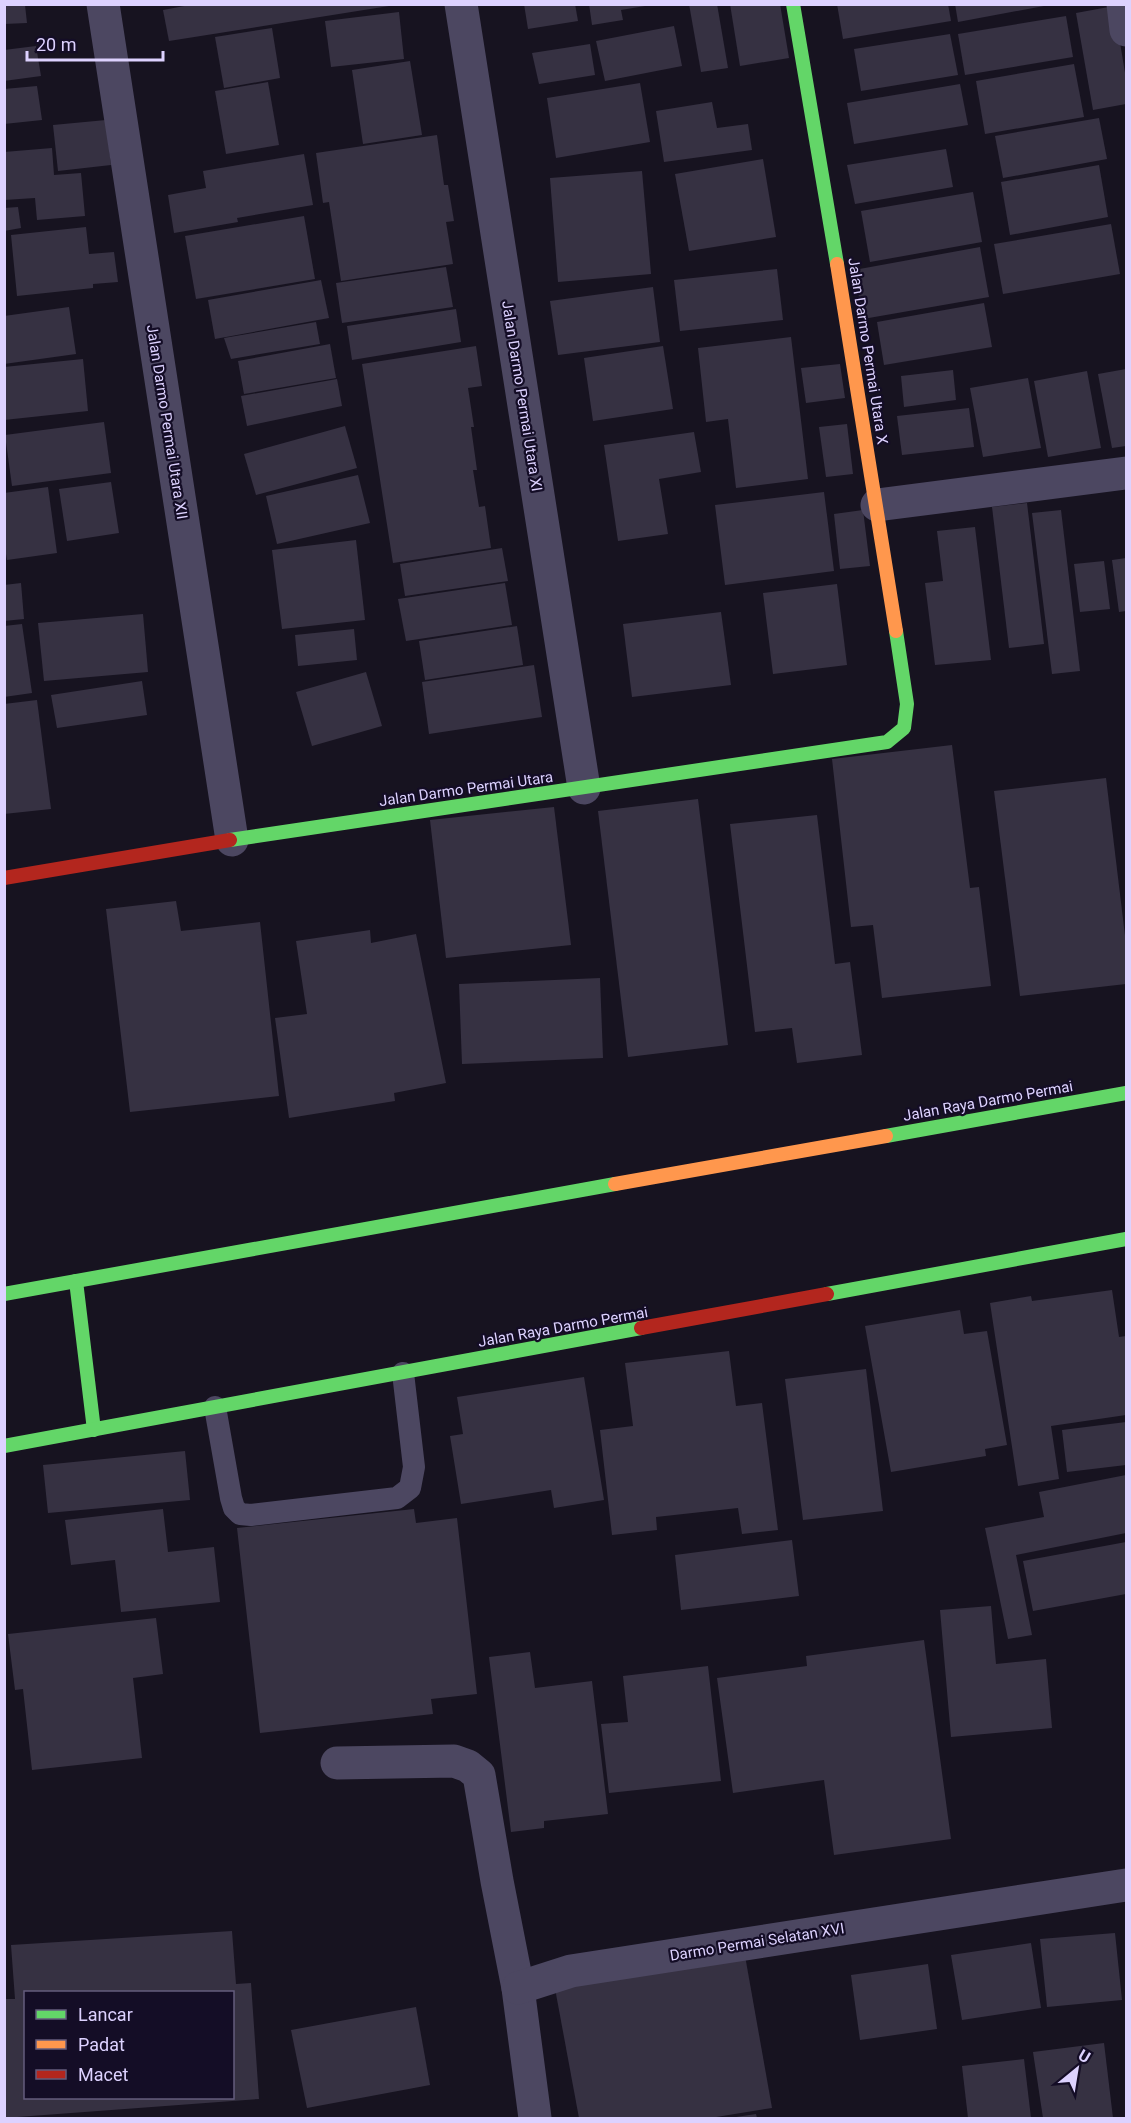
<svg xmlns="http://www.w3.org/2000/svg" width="1131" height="2123" viewBox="0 0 1131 2123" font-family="Roboto,sans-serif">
<rect width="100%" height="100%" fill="#171320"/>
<g fill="#363142" fill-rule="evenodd">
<polygon points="195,4 389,4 389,6 169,41 163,10"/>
<polygon points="524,4 575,4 578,21 528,29"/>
<polygon points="589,4 645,4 645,6 621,10 623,20 592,25"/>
<polygon points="689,4 717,4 728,68 701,72"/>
<polygon points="730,4 780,4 789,58 740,66"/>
<polygon points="837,4 948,4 951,21 843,39"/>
<polygon points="955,4 1044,4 1044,6 958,22"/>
<polygon points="4,5 25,5 27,23 4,24"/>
<polygon points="1114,6 1126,79 1126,104 1093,110 1076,13"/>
<polygon points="399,12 404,59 331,67 325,21"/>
<polygon points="1066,16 1073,57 965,75 958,34"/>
<polygon points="674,26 682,66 605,81 596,41"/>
<polygon points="272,28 280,78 224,88 215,37"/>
<polygon points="950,34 958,75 861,91 854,49"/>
<polygon points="590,44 595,75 539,84 532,53"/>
<polygon points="36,46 41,76 4,81 4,50"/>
<polygon points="410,61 422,135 363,144 352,70"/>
<polygon points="1074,64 1084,117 985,134 976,81"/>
<polygon points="268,82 279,145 226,154 215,91"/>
<polygon points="640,83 650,142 556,158 547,98"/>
<polygon points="960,84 968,125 854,144 847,103"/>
<polygon points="37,86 42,120 4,124 4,89"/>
<polygon points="712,102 717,128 748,124 752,150 664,162 656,111"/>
<polygon points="1099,118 1107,159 1003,178 995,136"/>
<polygon points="106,120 111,165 58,171 53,125"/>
<polygon points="437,135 444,185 448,185 454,221 446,222 453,264 341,281 329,202 323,203 316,153"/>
<polygon points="52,148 54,175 81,173 85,216 37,220 35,198 4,200 4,152"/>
<polygon points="946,149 953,187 855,204 847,165"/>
<polygon points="304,154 313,205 237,218 238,222 174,233 168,195 206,188 203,171"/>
<polygon points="763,159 776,237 689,251 675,174"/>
<polygon points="1099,165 1108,217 1010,235 1001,182"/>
<polygon points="642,171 651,274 558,282 550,178"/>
<polygon points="973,192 982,242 870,262 861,211"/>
<polygon points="18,207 21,228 4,231 4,208"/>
<polygon points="304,216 315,279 196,299 185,236"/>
<polygon points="1111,224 1120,274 1003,294 994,244"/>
<polygon points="86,227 89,254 114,252 118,282 93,284 93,288 17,296 11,235"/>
<polygon points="980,247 989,297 863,319 854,270"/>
<polygon points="446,267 453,307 342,323 336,283"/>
<polygon points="777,269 783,320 680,331 674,280"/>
<polygon points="321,280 329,318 215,339 208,300"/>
<polygon points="653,287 660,342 558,355 550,301"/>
<polygon points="984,303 992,347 884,365 877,322"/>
<polygon points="69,307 76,354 4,364 4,316"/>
<polygon points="456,309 461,342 352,360 347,326"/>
<polygon points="316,322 320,344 231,359 224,338"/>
<polygon points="791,337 808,479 736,488 728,419 706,422 698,348"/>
<polygon points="330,344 336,378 244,394 238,361"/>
<polygon points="476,346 482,386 468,388 474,427 471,427 477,470 473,470 479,507 485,506 491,548 393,563 362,364"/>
<polygon points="663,346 673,409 593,421 584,358"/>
<polygon points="83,359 88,411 4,420 4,367"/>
<polygon points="840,364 845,398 806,403 801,368"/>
<polygon points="1126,369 1126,446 1112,448 1098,374"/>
<polygon points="953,370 956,400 904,407 901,376"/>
<polygon points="1087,371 1101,448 1048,457 1034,381"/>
<polygon points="1028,378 1041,448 983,457 970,388"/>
<polygon points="337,379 342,406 247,426 241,396"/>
<polygon points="969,408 974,447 902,455 897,416"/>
<polygon points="104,422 111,473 12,486 5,435"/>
<polygon points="847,424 853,474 826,477 819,427"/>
<polygon points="345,426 357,468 256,495 244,454"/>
<polygon points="694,432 701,472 659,479 668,534 618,541 604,445"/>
<polygon points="358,475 370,523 277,544 266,496"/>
<polygon points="111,482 119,533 67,541 59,489"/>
<polygon points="48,487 57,553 7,560 4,542 4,493"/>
<polygon points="824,492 834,571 725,585 715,505"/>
<polygon points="1027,503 1044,644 1009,648 992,507"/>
<polygon points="863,510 870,566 840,569 834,514"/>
<polygon points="1061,510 1080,671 1052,674 1032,513"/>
<polygon points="975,527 991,660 935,665 925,583 943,581 937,531"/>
<polygon points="356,540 365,620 282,629 272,550"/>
<polygon points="502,548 508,581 405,596 400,564"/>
<polygon points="1126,558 1126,611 1119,612 1112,560"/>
<polygon points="1104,561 1110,609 1080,612 1074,564"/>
<polygon points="21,583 24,619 4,621 4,585"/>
<polygon points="505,583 512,625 406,641 398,599"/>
<polygon points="837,584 847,665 773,674 763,593"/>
<polygon points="721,612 731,685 632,697 623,624"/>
<polygon points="143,614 148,672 44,681 38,623"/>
<polygon points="22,624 32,693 4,697 4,626"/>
<polygon points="517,626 523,665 425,680 419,641"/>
<polygon points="354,629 357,660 298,666 295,635"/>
<polygon points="534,665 542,717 429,734 422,682"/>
<polygon points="366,672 382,726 312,746 296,692"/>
<polygon points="142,681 147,715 57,728 51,695"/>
<polygon points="37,700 51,809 4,814 4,704"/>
<polygon points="952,745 970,888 979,887 991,986 882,998 873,925 851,927 832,759"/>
<polygon points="1106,778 1126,944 1126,984 1020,996 994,791"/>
<polygon points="698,799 728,1045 628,1057 598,811"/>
<polygon points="554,807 571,945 446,958 430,820"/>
<polygon points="817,815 835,964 850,962 862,1055 797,1063 792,1028 755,1032 730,824"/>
<polygon points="176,901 181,931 260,922 279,1096 130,1112 106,909"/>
<polygon points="370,930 371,943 416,934 446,1083 394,1093 395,1101 289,1118 275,1018 307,1014 296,941"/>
<polygon points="600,978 603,1058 462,1064 459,984"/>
<polygon points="1112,1290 1119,1337 1126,1336 1126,1415 1051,1426 1059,1479 1018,1486 990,1303 1031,1296 1032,1301"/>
<polygon points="960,1310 964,1334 987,1331 1007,1445 985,1449 986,1456 891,1472 865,1326"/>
<polygon points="729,1351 736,1406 762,1403 778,1530 742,1534 738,1508 656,1517 657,1530 612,1535 600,1430 633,1426 625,1363"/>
<polygon points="866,1369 883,1511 803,1520 785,1379"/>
<polygon points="584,1377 604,1500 554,1508 551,1490 461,1504 450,1436 463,1434 457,1397"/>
<polygon points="1126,1422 1126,1465 1067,1472 1062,1430"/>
<polygon points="185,1451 190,1500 48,1513 43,1465"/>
<polygon points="1126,1475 1126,1533 1016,1555 1032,1635 1008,1639 985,1528 1044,1517 1039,1492"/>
<polygon points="163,1509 168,1552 214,1547 220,1602 121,1612 115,1560 71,1565 65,1520"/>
<polygon points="414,1509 416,1523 457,1518 477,1694 431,1699 433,1714 260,1733 237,1528"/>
<polygon points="792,1540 799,1596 681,1610 675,1555"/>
<polygon points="1126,1542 1126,1594 1033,1611 1023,1561"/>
<polygon points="991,1606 996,1664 1046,1659 1052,1728 951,1737 940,1610"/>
<polygon points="156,1618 163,1674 133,1678 142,1758 32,1770 23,1689 15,1690 8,1634"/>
<polygon points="924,1640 951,1839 834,1855 824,1780 733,1793 717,1678 807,1666 806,1656"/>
<polygon points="530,1652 535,1688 592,1681 608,1814 544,1821 544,1828 511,1832 489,1657"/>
<polygon points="708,1666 721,1781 609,1793 601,1724 628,1722 623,1676"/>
<path d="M232 1931 236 1984 251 1983 259 2099 4 2118V1999H15L11 1945ZM26 1992H232V2098H26Z"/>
<polygon points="1115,1933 1122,2000 1047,2007 1040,1939"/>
<polygon points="1031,1943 1041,2008 962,2020 951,1955"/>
<polygon points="744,1950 772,2108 710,2118 579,2118 554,1983"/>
<polygon points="928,1964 937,2029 860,2040 851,1975"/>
<polygon points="416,2007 430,2085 307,2108 291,2030"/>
<polygon points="1104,2043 1113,2118 1043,2118 1033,2052"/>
<polygon points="1024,2059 1031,2118 968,2118 962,2066"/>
<polygon points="756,2114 757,2118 736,2118 736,2117"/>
</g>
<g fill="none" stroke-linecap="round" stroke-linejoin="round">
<polyline stroke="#4c4761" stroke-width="22" points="215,1407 231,1498 234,1508 240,1514 251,1515 397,1498 410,1488 414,1467 403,1373"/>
<g stroke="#4c4761" stroke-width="33">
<polyline points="103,4 232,840"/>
<polyline points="461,4 584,788"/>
<polyline points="1123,4 1126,30"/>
<polyline points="877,505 1126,473"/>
<polyline points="337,1763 454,1761 468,1766 479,1775 497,1881 518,1988 535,2118"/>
<polyline points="518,1988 571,1971 1126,1885"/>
</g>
<g stroke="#63d668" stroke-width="14">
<polyline points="793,4 837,264"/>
<polyline points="230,840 887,742 904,728 907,704 896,631"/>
<polyline points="886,1136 1126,1093"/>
<polyline points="76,1281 94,1430"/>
<polyline points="4,1294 615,1184"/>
<polyline points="827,1294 1126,1239"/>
<polyline points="4,1446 641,1328"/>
</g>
<g stroke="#ff974d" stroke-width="14">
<polyline points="837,264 896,631"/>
<polyline points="615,1184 886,1136"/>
</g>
<g stroke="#b3261e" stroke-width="14">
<polyline points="4,878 230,840"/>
<polyline points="641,1328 827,1294"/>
</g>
</g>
<g text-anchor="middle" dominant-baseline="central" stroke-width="4.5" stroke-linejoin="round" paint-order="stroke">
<g font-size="15" fill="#ddd2ff" stroke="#140d26">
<text transform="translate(868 351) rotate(81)">Jalan Darmo Permai Utara X</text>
<text transform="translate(522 396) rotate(81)">Jalan Darmo Permai Utara XI</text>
<text transform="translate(167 422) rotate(81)">Jalan Darmo Permai Utara XII</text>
<text transform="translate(466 789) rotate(-8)">Jalan Darmo Permai Utara</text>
<text transform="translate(988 1101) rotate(-10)">Jalan Raya Darmo Permai</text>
<text transform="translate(563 1327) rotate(-10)">Jalan Raya Darmo Permai</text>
<text transform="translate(757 1942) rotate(-9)">Darmo Permai Selatan XVI</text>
</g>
</g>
<rect width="1131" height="2123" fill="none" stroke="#ddd2ff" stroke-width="12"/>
<rect x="24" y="1991" width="210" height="108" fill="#140d26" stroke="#645c7d" stroke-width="1.5"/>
<rect x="36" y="2010" width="30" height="9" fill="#63d668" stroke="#645c7d" stroke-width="1.5"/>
<text x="78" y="2021" font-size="18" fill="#ddd2ff">Lancar</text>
<rect x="36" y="2040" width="30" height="9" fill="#ff974d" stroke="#645c7d" stroke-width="1.5"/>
<text x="78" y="2051" font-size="18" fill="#ddd2ff">Padat</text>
<rect x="36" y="2070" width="30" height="9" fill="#b3261e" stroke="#645c7d" stroke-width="1.5"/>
<text x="78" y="2081" font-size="18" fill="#ddd2ff">Macet</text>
<g transform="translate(1077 2069) rotate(30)" stroke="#140d26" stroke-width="4.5" paint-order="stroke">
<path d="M0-4.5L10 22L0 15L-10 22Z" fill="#ddd2ff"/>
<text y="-9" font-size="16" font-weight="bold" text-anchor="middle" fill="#ddd2ff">U</text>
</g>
<path d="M27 51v9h136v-9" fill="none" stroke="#ddd2ff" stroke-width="3"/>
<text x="36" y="51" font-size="18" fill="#ddd2ff" stroke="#140d26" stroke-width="4.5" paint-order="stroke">20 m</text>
</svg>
